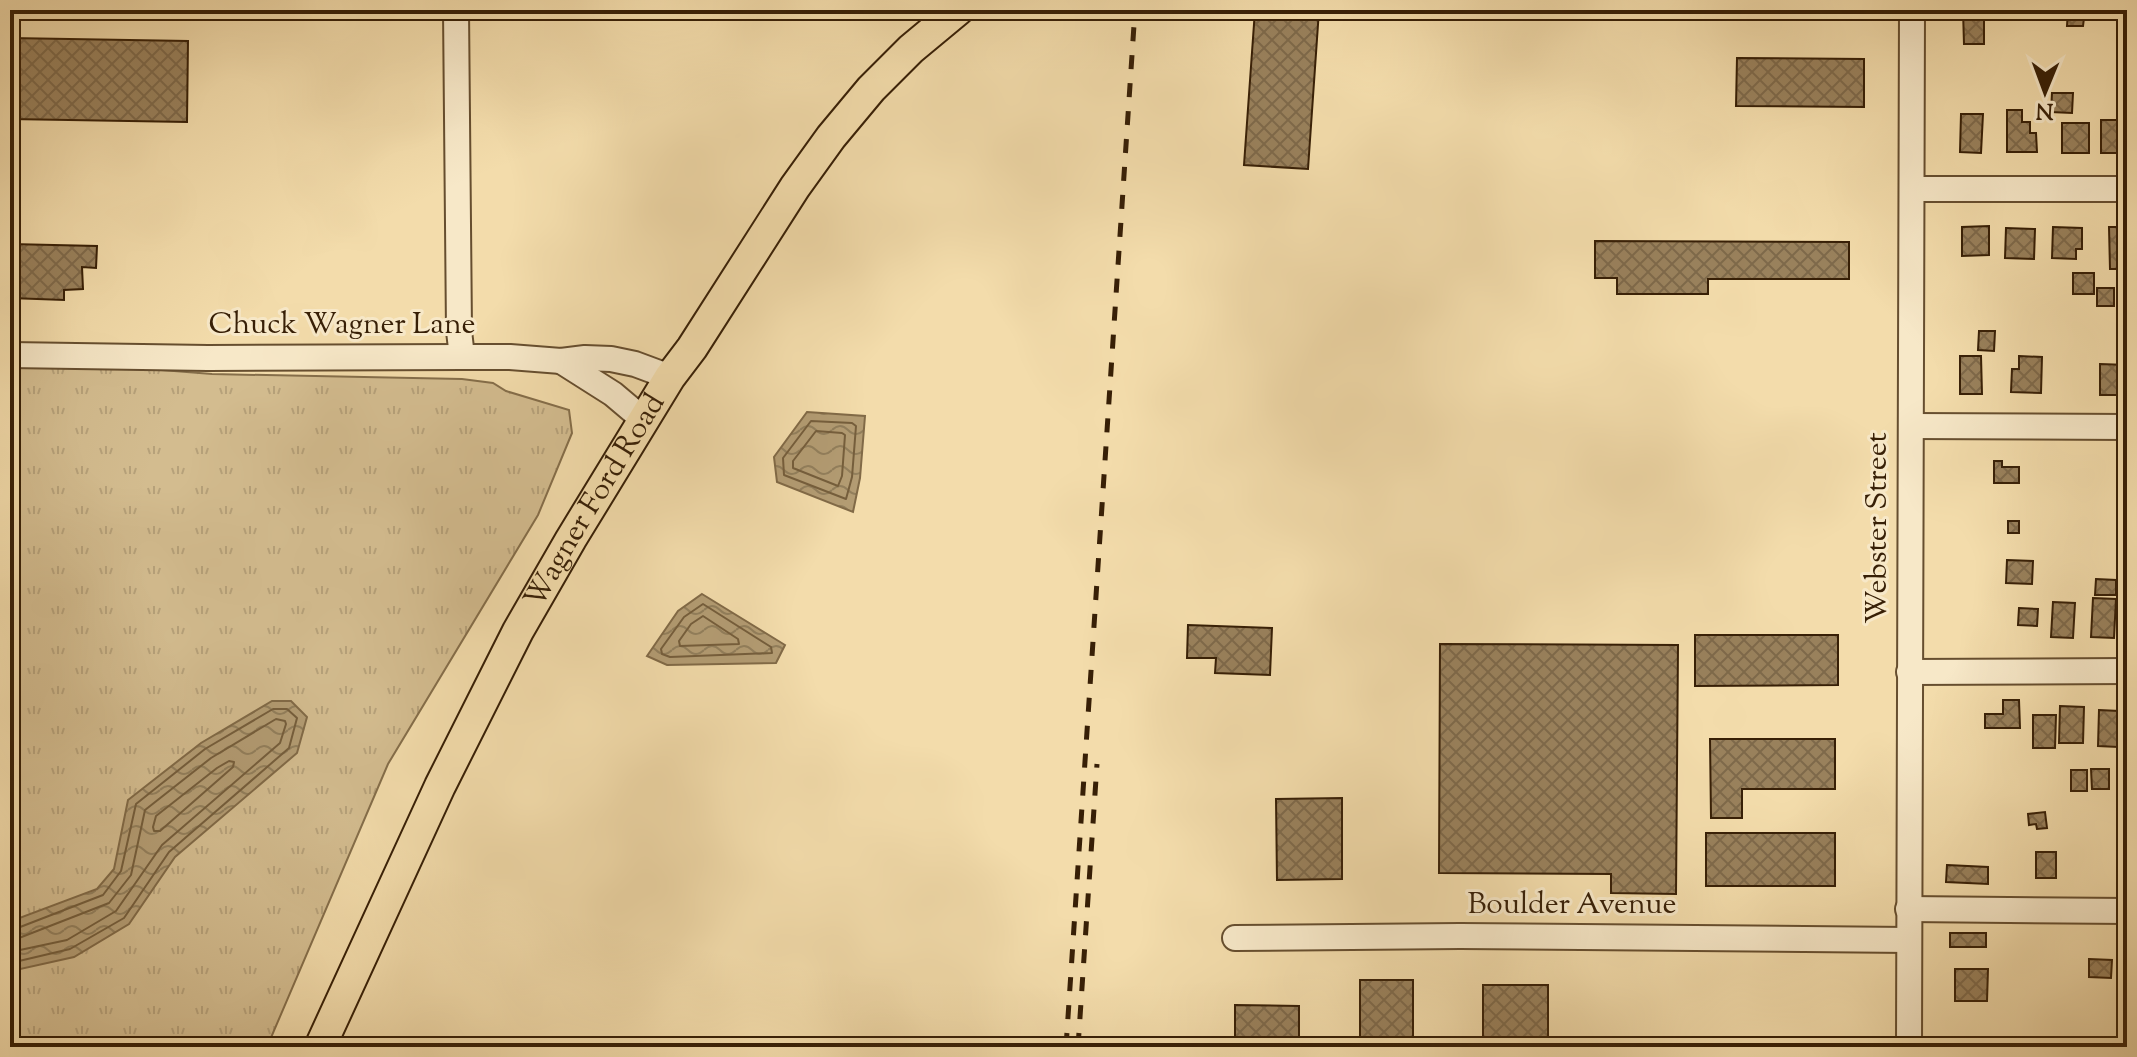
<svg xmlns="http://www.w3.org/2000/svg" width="2137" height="1057" viewBox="0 0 2137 1057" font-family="'Sorts Mill Goudy',serif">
<defs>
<pattern id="grass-tufts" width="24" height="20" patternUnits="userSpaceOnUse" patternTransform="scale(2)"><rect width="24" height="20" fill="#d3bc8f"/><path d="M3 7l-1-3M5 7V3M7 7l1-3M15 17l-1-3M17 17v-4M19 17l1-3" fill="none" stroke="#b6a17a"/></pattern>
<pattern id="water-waves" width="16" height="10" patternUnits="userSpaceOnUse" patternTransform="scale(2)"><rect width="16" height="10" fill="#b39c73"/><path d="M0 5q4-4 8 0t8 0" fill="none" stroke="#927f5c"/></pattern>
<pattern id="building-cross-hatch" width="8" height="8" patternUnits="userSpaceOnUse" patternTransform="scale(2)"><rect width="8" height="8" fill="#99815c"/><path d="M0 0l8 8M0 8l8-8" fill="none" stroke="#7e694a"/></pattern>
</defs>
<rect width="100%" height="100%" fill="#f3dcab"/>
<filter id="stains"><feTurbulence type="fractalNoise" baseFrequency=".0025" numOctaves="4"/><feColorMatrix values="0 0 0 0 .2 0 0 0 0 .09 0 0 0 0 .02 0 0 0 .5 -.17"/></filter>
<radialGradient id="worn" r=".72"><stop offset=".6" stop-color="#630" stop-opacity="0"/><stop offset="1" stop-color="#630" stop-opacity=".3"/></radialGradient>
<polygon fill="url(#grass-tufts)" stroke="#856e4a" stroke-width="2" points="10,358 212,374 462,379 493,383 506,391 569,410 572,433 538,515 388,764 267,1047 10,1047"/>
<g fill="url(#water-waves)" stroke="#816a47" stroke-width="2">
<polygon points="807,412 865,416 860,478 853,512 777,482 774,457"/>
<polygon points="702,594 785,645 776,663 667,665 647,656 678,611"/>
<polygon points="272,701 291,701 307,717 297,753 175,857 129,924 74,957 16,970 10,964 10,926 14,920 97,889 114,869 128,800 201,743"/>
</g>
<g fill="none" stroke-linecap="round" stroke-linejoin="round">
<g stroke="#755e3c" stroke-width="2">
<polygon points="811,421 852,423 856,426 852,477 846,499 784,475 783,458"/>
<polygon points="816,431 842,433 845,435 842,476 838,486 793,468 793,461"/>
<polygon points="703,604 771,647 772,653 670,657 662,654 661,649 684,617"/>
<polygon points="703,616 738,639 739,644 680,646 679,641 691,624"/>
<polygon points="229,761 234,762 233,767 160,831 154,831 153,827 156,816 217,768"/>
<polyline points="10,929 15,929 103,895 121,871 136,804 205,749 273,709 287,709 297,718 289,748 169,852 124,918 70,949 19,961 10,959"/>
<polyline points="10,939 19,938 109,903 131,875 145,810 211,758 276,719 285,721 286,724 280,743 162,845 116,911 67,940 20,950 10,949"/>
</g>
</g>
<g fill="url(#building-cross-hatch)" stroke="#371f06" stroke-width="2">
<polygon points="1255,10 1319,10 1308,169 1244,165"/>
<polygon points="1963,10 1992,10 1992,16 1984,16 1984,44 1964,44"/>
<polygon points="2068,10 2106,10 2106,18 2084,18 2083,26 2067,26"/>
<polygon points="10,38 188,41 187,122 10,119"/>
<polygon points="1737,58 1864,59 1864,107 1736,106"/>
<rect x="2120" y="74" width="7" height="27"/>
<polygon points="2052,93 2073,93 2072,113 2051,112"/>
<polygon points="2007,110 2022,110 2022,122 2030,122 2030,133 2036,133 2037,152 2007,152"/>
<polygon points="1961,114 1983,114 1981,153 1960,152"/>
<polygon points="2101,120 2121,120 2121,131 2127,131 2127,153 2101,153"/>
<rect x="2062" y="123" width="27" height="30"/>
<polygon points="1989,226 1989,255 1962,256 1962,227"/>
<polygon points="2053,227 2082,228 2082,249 2076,249 2076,259 2052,258"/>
<polygon points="2109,227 2127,227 2127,269 2110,269"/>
<polygon points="2006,228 2035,229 2034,259 2005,258"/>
<polygon points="1595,241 1849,242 1849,279 1708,279 1708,294 1617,294 1617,278 1595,278"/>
<polygon points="10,244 97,246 96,268 82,267 83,289 64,290 64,300 10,298"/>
<rect x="2073" y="273" width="21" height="21"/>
<rect x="2097" y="288" width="17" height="18"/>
<polygon points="1979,331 1995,331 1994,351 1978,350"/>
<polygon points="1960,356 1981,356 1982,394 1960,394"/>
<polygon points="2019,356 2042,357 2041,393 2011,392 2012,369 2019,369"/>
<polygon points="2100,364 2127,365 2127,395 2100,395"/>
<polygon points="1994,461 2002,461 2002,467 2019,467 2019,483 1994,483"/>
<rect x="2008" y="521" width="11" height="12"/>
<polygon points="2007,560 2033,561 2032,584 2006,583"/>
<polygon points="2096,579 2116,580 2116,595 2095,595"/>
<polygon points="2093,598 2116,599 2114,638 2091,637"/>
<polygon points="2053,602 2075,603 2073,638 2051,637"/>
<polygon points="2019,608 2038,609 2037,626 2018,625"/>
<polygon points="1188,625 1272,628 1270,675 1215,673 1216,658 1187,658"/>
<polygon points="1695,635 1838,635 1838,685 1695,686"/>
<polygon points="1440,644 1678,645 1676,894 1611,893 1611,874 1439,873"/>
<polygon points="2003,700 2019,700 2020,728 1985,728 1985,714 2003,714"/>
<polygon points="2060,706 2084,707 2083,743 2059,743"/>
<polygon points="2099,710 2119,711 2118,747 2098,746"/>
<polygon points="2033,715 2056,715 2055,748 2033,748"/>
<polygon points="1710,739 1835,739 1835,789 1742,789 1742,818 1711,818"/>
<polygon points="2091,769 2109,769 2109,789 2092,789"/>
<rect x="2071" y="770" width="16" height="21"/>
<polygon points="1342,798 1342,879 1277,880 1276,799"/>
<polygon points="2045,812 2047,828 2037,829 2036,824 2029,825 2028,814"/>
<rect x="1706" y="833" width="129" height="53"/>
<rect x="2036" y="852" width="20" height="26"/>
<polygon points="1947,865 1988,867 1988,884 1946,882"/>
<rect x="1950" y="933" width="36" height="14"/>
<polygon points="2122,949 2127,949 2127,1005 2120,1004"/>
<polygon points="2089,959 2112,960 2111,978 2089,977"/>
<polygon points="1955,969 1988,969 1987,1001 1955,1001"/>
<rect x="1360" y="980" width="53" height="67"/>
<rect x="1483" y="985" width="65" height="62"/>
<polygon points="1235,1005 1299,1006 1299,1047 1235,1047"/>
</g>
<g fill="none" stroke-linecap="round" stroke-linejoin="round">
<g stroke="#664e2f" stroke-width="28">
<g id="minor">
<polyline points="456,10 459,331 462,357"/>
<polyline points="1913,189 2127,189"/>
<polyline points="10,355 208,358 462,357 510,357 561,361 585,358 611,359 635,364 670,377"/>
<polyline points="561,361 613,394 645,421"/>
<polyline points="1911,426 2127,427"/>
<polyline points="1909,672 2127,671"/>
<polyline points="1908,909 2127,911"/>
<polyline points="1235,938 1460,936 1909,940"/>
<polyline points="1909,1047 1912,10"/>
</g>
</g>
<g stroke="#371f06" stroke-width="34">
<g id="major">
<path id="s1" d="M320 1047 440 786 518 631 571 539 670 377 692 348 795 187 831 137 871 89 911 49 958 10"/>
</g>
</g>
<use href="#minor" stroke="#f7e8c8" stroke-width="24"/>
<use href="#major" stroke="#f3dcab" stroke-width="30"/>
<g stroke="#371f06" stroke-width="5" stroke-dasharray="14 14" stroke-linecap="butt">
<polyline points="1066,1047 1135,10"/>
<polyline points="1078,1047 1097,764"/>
</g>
</g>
<g text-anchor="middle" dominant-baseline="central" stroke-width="6" stroke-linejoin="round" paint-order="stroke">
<g font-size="30" fill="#371f06" stroke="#f7e8c8">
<text x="342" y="325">Chuck Wagner Lane</text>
<text stroke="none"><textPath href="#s1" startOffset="612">Wagner Ford Road</textPath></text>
<text transform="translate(1878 528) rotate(-90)">Webster Street</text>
<text x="1572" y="905">Boulder Avenue</text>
</g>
</g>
<rect width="2137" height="1057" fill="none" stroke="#f3dcab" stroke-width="40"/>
<rect x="12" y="12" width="2113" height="1033" fill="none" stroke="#371f06" stroke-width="4"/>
<rect x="20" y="20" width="2097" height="1017" fill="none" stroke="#371f06" stroke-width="2"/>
<g transform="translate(2045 92) rotate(181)" stroke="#f7e8c8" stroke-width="6" paint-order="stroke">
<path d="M0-6L14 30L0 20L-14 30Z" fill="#371f06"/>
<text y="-12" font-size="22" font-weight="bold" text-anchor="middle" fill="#371f06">N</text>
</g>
<rect width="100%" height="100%" filter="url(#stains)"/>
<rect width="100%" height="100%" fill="url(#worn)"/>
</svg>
